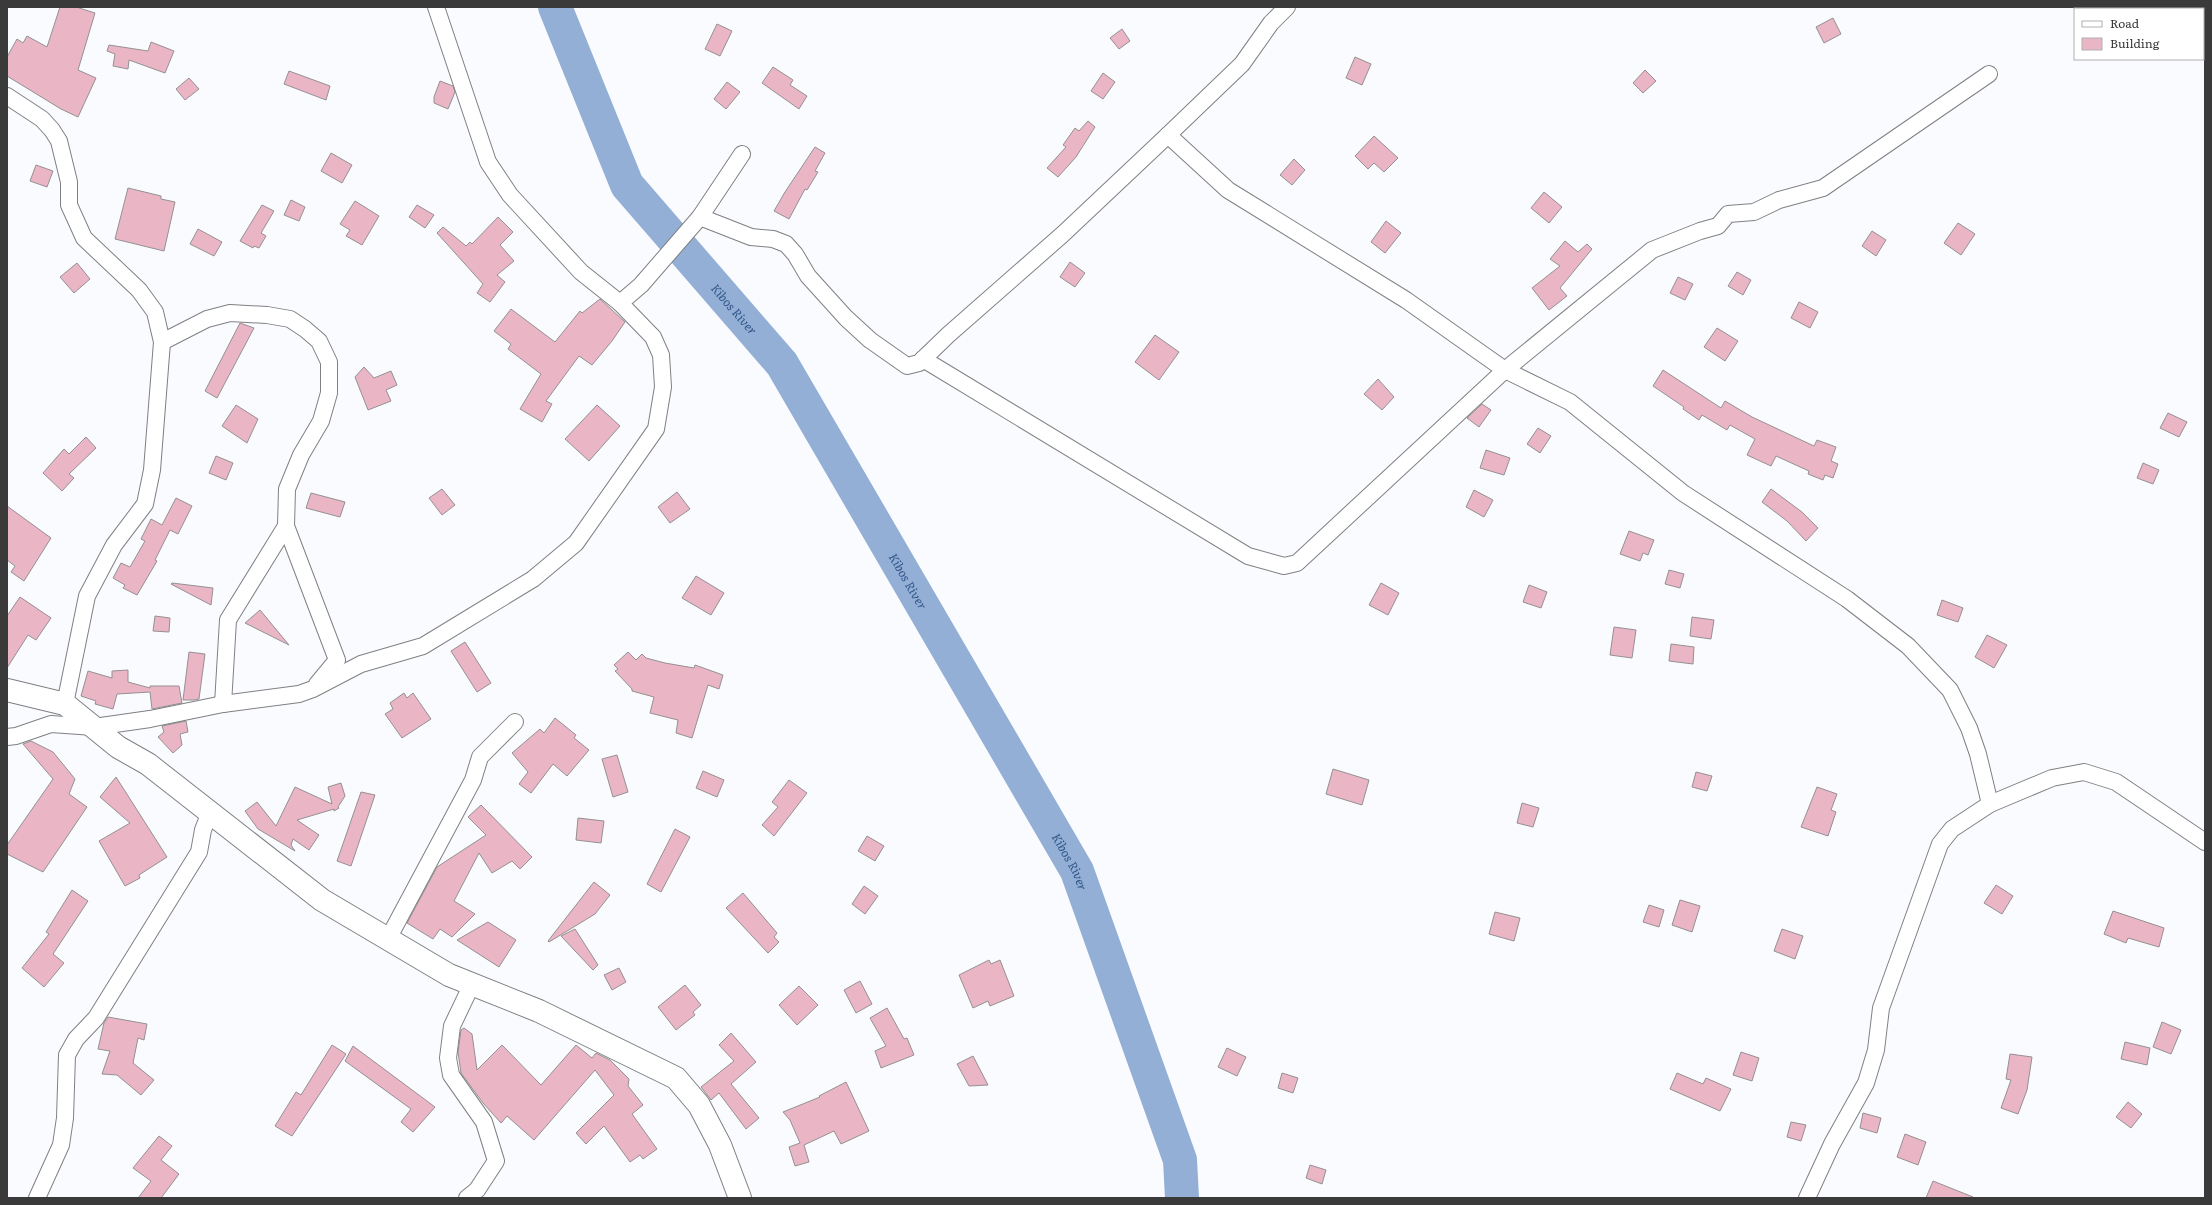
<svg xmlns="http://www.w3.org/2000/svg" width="2212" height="1205" viewBox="0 0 2212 1205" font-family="Literata,serif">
<rect width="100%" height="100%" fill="#fafbfe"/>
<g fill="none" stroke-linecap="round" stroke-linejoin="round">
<path stroke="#93afd5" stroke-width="34" id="s1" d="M555 7 627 185 782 364 1077 871 1180 1160 1182 1198"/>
</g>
<g fill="#eab6c6" stroke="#949091">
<polygon points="60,7 76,7 95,13 78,70 96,78 78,117 61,109 7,76 7,57 17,39 23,43 27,36 47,47"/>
<polygon points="1833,18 1841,34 1824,43 1816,27"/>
<polygon points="717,24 732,31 720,56 705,49"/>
<polygon points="1122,29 1130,41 1119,49 1110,38"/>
<polygon points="151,42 174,51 165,73 129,60 128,69 113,66 115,54 107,51 109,45 148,51"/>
<polygon points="1355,57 1371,64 1362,85 1346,78"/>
<polygon points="773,67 793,80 790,85 807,96 799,109 762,83"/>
<polygon points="1645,70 1656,81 1643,93 1633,83"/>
<polygon points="289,71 330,86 326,100 284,84"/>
<polygon points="1103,73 1115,82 1103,99 1091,91"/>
<polygon points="189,78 199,89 185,100 176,89"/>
<polygon points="440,81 453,86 455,92 448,109 434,103 434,97"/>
<polygon points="727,82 740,92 726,109 714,99"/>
<polygon points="1088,121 1095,127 1076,157 1058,177 1047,168 1066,147 1063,145 1075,128 1079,131"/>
<polygon points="1374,136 1398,158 1384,172 1374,163 1368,169 1355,156"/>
<polygon points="815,147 825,153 815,171 818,172 807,190 805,189 789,219 774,211 785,192"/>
<polygon points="331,153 352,165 342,183 321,171"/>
<polygon points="1294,159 1305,170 1292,185 1280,175"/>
<polygon points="36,165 53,171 47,187 30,181"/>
<polygon points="128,188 161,196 161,199 175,202 164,251 115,239"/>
<polygon points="1544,192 1562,207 1549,223 1531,208"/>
<polygon points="291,200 305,207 299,221 284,215"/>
<polygon points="355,201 379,216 362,245 346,236 350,230 340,224"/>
<polygon points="262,205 274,211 261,233 266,236 259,248 254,246 253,248 240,241"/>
<polygon points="417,205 434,215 425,228 409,217"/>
<polygon points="498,217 513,232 500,245 514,261 497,275 505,282 490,302 477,293 483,284 437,233 443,227 466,246 470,242 472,244"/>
<polygon points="1386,221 1401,233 1385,253 1371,242"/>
<polygon points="1958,223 1975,234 1961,255 1944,243"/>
<polygon points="198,229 222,242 214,256 190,244"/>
<polygon points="1872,231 1886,240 1876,256 1862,246"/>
<polygon points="1565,241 1578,252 1587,244 1592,249 1560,288 1567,296 1549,310 1532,288 1560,266 1550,259"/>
<polygon points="1070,262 1085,273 1075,287 1060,277"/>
<polygon points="77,263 90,279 74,293 60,277"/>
<polygon points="1737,272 1751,280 1743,295 1728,286"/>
<polygon points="1678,277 1693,284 1685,300 1670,293"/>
<polygon points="600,299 625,322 612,341 592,365 579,356 546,401 552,404 542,422 520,409 541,374 508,349 511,344 494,331 511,309 555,342 580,311 582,313"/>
<polygon points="1799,302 1818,312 1810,328 1791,318"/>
<polygon points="240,323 254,328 217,398 205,391"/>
<polygon points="1717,328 1738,341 1725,361 1704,347"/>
<polygon points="1155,335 1179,352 1159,380 1135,362"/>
<polygon points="364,367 374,378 391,371 397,385 386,390 391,401 368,410 355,377"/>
<polygon points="1663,370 1721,408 1725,401 1752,417 1814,446 1817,440 1836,447 1831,461 1838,464 1833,478 1825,475 1823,480 1808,474 1809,471 1776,456 1771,466 1747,455 1755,439 1730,425 1727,430 1702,415 1699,420 1683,409 1684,407 1653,386"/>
<polygon points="1378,379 1394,397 1382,410 1364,394"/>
<polygon points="1482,404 1491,410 1479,427 1467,418"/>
<polygon points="236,405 258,419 247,443 222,426"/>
<polygon points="597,405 620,426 589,461 565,439"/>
<polygon points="2168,413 2187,422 2179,437 2160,428"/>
<polygon points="1538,428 1551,436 1540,453 1527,444"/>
<polygon points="86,437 96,448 69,474 74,478 62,491 43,473 64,449 69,454"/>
<polygon points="1486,450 1510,458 1504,475 1480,468"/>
<polygon points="216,456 233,463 226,480 209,473"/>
<polygon points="2143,463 2159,470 2153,484 2137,478"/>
<polygon points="442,489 455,505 442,515 429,498"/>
<polygon points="1771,489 1802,512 1818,528 1806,541 1787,521 1762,502"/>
<polygon points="1474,490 1493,500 1484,517 1466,507"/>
<polygon points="677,492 690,509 670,523 658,507"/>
<polygon points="311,493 345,502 340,517 306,508"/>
<polygon points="176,498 192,506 178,534 170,530 155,560 157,561 137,595 123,588 125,585 113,578 121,563 130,567 145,541 141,539 151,519 162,525"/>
<polygon points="7,506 51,538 24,581 11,572 15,566 7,560"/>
<polygon points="1629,531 1654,540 1648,555 1643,553 1640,561 1620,554"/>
<polygon points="1669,570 1684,574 1680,588 1665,584"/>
<polygon points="696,576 724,593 711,615 682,598"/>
<polygon points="172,583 213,588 211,605 171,584"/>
<polygon points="1381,583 1399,593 1388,615 1369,605"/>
<polygon points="1529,585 1547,592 1541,608 1523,602"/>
<polygon points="20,597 51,618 36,640 28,635 7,668 7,616"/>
<polygon points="1942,600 1963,608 1958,622 1937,615"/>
<polygon points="260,610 289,645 245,623"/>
<polygon points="155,616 170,618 169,632 153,631"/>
<polygon points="1692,617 1714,620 1711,639 1690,636"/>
<polygon points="1614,627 1636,630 1632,658 1610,655"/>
<polygon points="1987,635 2007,645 1994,668 1975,657"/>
<polygon points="465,642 491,683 477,692 451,651"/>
<polygon points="1671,644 1694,647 1693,664 1669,661"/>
<polygon points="189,652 205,654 199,699 194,700 183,700"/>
<polygon points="628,652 636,660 642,654 646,658 665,663 694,668 695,665 723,675 719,689 708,685 692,738 676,733 678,720 650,713 654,697 632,691 632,689 615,671 618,669 614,665"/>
<polygon points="128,670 128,682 150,688 150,686 179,686 182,703 152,709 150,692 117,694 113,709 95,704 96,701 81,696 88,671 112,678 112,671"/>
<polygon points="404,693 407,698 413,693 431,719 402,738 385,714 393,709 390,703"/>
<polygon points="555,718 576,735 574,738 589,750 567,776 553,764 531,793 519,784 528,772 512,753 540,729 544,733"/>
<polygon points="186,721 188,732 180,734 182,745 173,753 158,737 164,732 162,726"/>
<polygon points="31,741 53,752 75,779 69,794 87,807 43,872 7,854 7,845 53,779 23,744"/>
<polygon points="617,755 628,792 613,797 602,759"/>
<polygon points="1333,769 1369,780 1362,805 1326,794"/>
<polygon points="703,771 724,780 717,797 696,788"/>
<polygon points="1696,772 1712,776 1707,791 1692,787"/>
<polygon points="116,777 167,857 139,875 140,878 125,886 99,841 130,823 100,797"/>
<polygon points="789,780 807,793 774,836 762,825 778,807 772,802"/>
<polygon points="341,783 345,796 338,807 339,808 334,811 334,809 297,820 319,835 309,850 293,839 291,845 295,851 258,829 245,811 257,802 276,826 295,787 332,804 328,787"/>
<polygon points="1817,787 1837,794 1831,810 1836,812 1828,836 1801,827"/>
<polygon points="361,792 375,795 351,866 337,861"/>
<polygon points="1522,803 1539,808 1533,827 1517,823"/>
<polygon points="481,805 532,857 520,869 512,861 492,873 479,853 454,901 475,914 452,937 440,929 433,939 407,923 437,867 486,835 468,817"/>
<polygon points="578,818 604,821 601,843 576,840"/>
<polygon points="675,829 690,837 661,892 647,884"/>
<polygon points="867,836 884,846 875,861 858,851"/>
<polygon points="594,882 610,895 595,914 549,942 548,941"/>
<polygon points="1996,885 2013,896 2002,914 1984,903"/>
<polygon points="864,886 878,896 865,914 852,904"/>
<polygon points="72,890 88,901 53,954 64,963 44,987 22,968 49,934 46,932"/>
<polygon points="743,893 777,933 774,937 779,942 768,953 726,908"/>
<polygon points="1680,900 1700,906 1692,932 1672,925"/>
<polygon points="1649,905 1664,910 1659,927 1643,922"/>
<polygon points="2113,911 2164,928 2159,947 2128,938 2126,943 2104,934"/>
<polygon points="1495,912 1520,918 1514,941 1489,934"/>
<polygon points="488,922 516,940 499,967 457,940"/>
<polygon points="575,929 598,965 593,970 561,936"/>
<polygon points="1782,929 1803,936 1795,959 1774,951"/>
<polygon points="989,960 991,964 1000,960 1014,996 990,1006 988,1001 973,1008 959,975"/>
<polygon points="619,968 626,982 612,990 604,975"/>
<polygon points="860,981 872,1004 856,1013 844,990"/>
<polygon points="685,985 701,1005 693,1012 695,1015 676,1030 658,1007"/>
<polygon points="799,986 818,1005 797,1025 779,1005"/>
<polygon points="887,1008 904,1039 907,1038 914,1055 881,1068 875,1051 886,1046 870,1018"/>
<polygon points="108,1017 147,1024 144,1040 138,1038 133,1063 154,1080 141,1095 117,1075 102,1074 110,1051 98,1049 104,1023"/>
<polygon points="2162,1022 2181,1030 2171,1054 2153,1047"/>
<polygon points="464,1028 472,1034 477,1070 502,1045 541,1085 576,1045 592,1058 596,1053 610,1060 629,1079 628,1086 643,1105 632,1114 657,1149 643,1159 640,1155 630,1162 604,1126 586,1144 576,1133 614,1095 595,1070 534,1140 507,1116 501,1123 483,1103 461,1073 458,1052 461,1030"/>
<polygon points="731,1033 756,1062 731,1084 759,1118 746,1129 719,1093 711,1100 701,1087 734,1061 719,1045"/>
<polygon points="2125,1042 2150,1048 2147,1065 2121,1059"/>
<polygon points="332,1045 346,1054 292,1136 275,1126 296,1092 301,1095"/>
<polygon points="353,1046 435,1107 413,1132 401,1122 411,1109 345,1061"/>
<polygon points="1227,1048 1246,1057 1237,1076 1218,1067"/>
<polygon points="1741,1052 1759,1058 1752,1081 1733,1075"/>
<polygon points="2010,1054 2032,1057 2027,1090 2018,1114 2001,1108 2011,1080 2006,1079"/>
<polygon points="973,1056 988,1085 969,1086 957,1064"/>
<polygon points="1282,1073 1298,1078 1293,1093 1278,1088"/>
<polygon points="1677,1073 1703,1084 1706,1078 1731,1089 1720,1111 1670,1089"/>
<polygon points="846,1082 869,1131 841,1144 834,1131 804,1145 809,1162 795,1166 789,1147 800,1143 790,1120 783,1112 820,1097 819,1096"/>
<polygon points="2128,1102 2142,1114 2131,1128 2116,1117"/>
<polygon points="1863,1113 1881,1118 1877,1133 1860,1128"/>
<polygon points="1791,1122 1806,1125 1801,1141 1787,1137"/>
<polygon points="1905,1134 1926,1142 1918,1165 1897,1157"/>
<polygon points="159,1136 172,1146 161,1160 179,1174 161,1198 138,1198 151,1181 133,1168"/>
<polygon points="1310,1165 1326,1170 1322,1184 1306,1178"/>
<polygon points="1933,1181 1973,1197 1973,1198 1926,1198"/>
</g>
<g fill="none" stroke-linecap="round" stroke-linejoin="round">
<g stroke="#7f8083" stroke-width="18">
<g id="minor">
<polyline points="436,7 488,162 510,195 581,272 620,303"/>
<polyline points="7,96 42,119 52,130 59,141 69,182 69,205 84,238 139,290 155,312 162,342 152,470 145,504 114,545 87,596 65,704"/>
<polyline points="1168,135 1228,190 1406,300 1505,370 1570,402 1683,493 1847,599 1908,646 1950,690 1969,728 1978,754 1990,804"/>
<polyline points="700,217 751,237 773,239 786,244 795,254 808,276 846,318 870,340 907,366 919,363 948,335 1063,234 1168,135 1242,64 1271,23 1287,7"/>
<polyline points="162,342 207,319 230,313 267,315 290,319 305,329 319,341 329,362 329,393 321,421 301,455 287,489 286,526 337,660 317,684"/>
<polyline points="923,359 1248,556 1284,566 1297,563 1505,370 1652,250 1700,231 1718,226 1728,214 1754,212 1779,200 1823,188 1989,74"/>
<polyline points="223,704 228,620 286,526"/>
<polyline points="7,737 16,736 51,724 94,727 150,719 223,704 299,694 313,689 361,664 423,646 533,579 576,543 656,429 663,387 661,355 653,337 620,303 641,285 700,217 742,154"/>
<polyline points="388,939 473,780 480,757 515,722"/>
<polyline points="37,1198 61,1145 65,1118 67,1055 76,1039 96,1018 199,852 203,830 210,812"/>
<polyline points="467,1198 477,1190 496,1161 484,1122 451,1075 448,1058 452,1026 472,984"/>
<polyline points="1807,1198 1832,1144 1866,1083 1876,1050 1881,1008 1940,844 1952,829 1990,804 2052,778 2084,772 2116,782 2205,842"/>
</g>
</g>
<g stroke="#7f8083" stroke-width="24">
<polyline id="secondary" points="7,690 65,704 118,747 148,764 322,900 449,975 539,1011 676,1078 699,1105 720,1145 740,1198"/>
</g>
<use href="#minor" stroke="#fff" stroke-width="16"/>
<use href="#secondary" stroke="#fff" stroke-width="22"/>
</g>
<g text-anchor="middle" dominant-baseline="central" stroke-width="3.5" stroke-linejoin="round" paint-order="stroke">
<g font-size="12" font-style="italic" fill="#315588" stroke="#fff">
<text stroke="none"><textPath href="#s1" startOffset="356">Kibos River</textPath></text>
<text stroke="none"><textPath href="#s1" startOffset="680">Kibos River</textPath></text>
<text stroke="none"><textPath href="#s1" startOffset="1004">Kibos River</textPath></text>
</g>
</g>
<rect width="2212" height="1205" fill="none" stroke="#3a3a3b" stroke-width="16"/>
<rect x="2074" y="8" width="130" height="52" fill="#ffffff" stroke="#b0b0b1"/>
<rect x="2082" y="21" width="20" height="6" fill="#ffffff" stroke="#b0b0b1"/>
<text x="2110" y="28" font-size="12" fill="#3a3a3b">Road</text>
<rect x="2082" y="38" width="20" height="12" fill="#eab6c6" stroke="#b0b0b1"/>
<text x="2110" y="48" font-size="12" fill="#3a3a3b">Building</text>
</svg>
